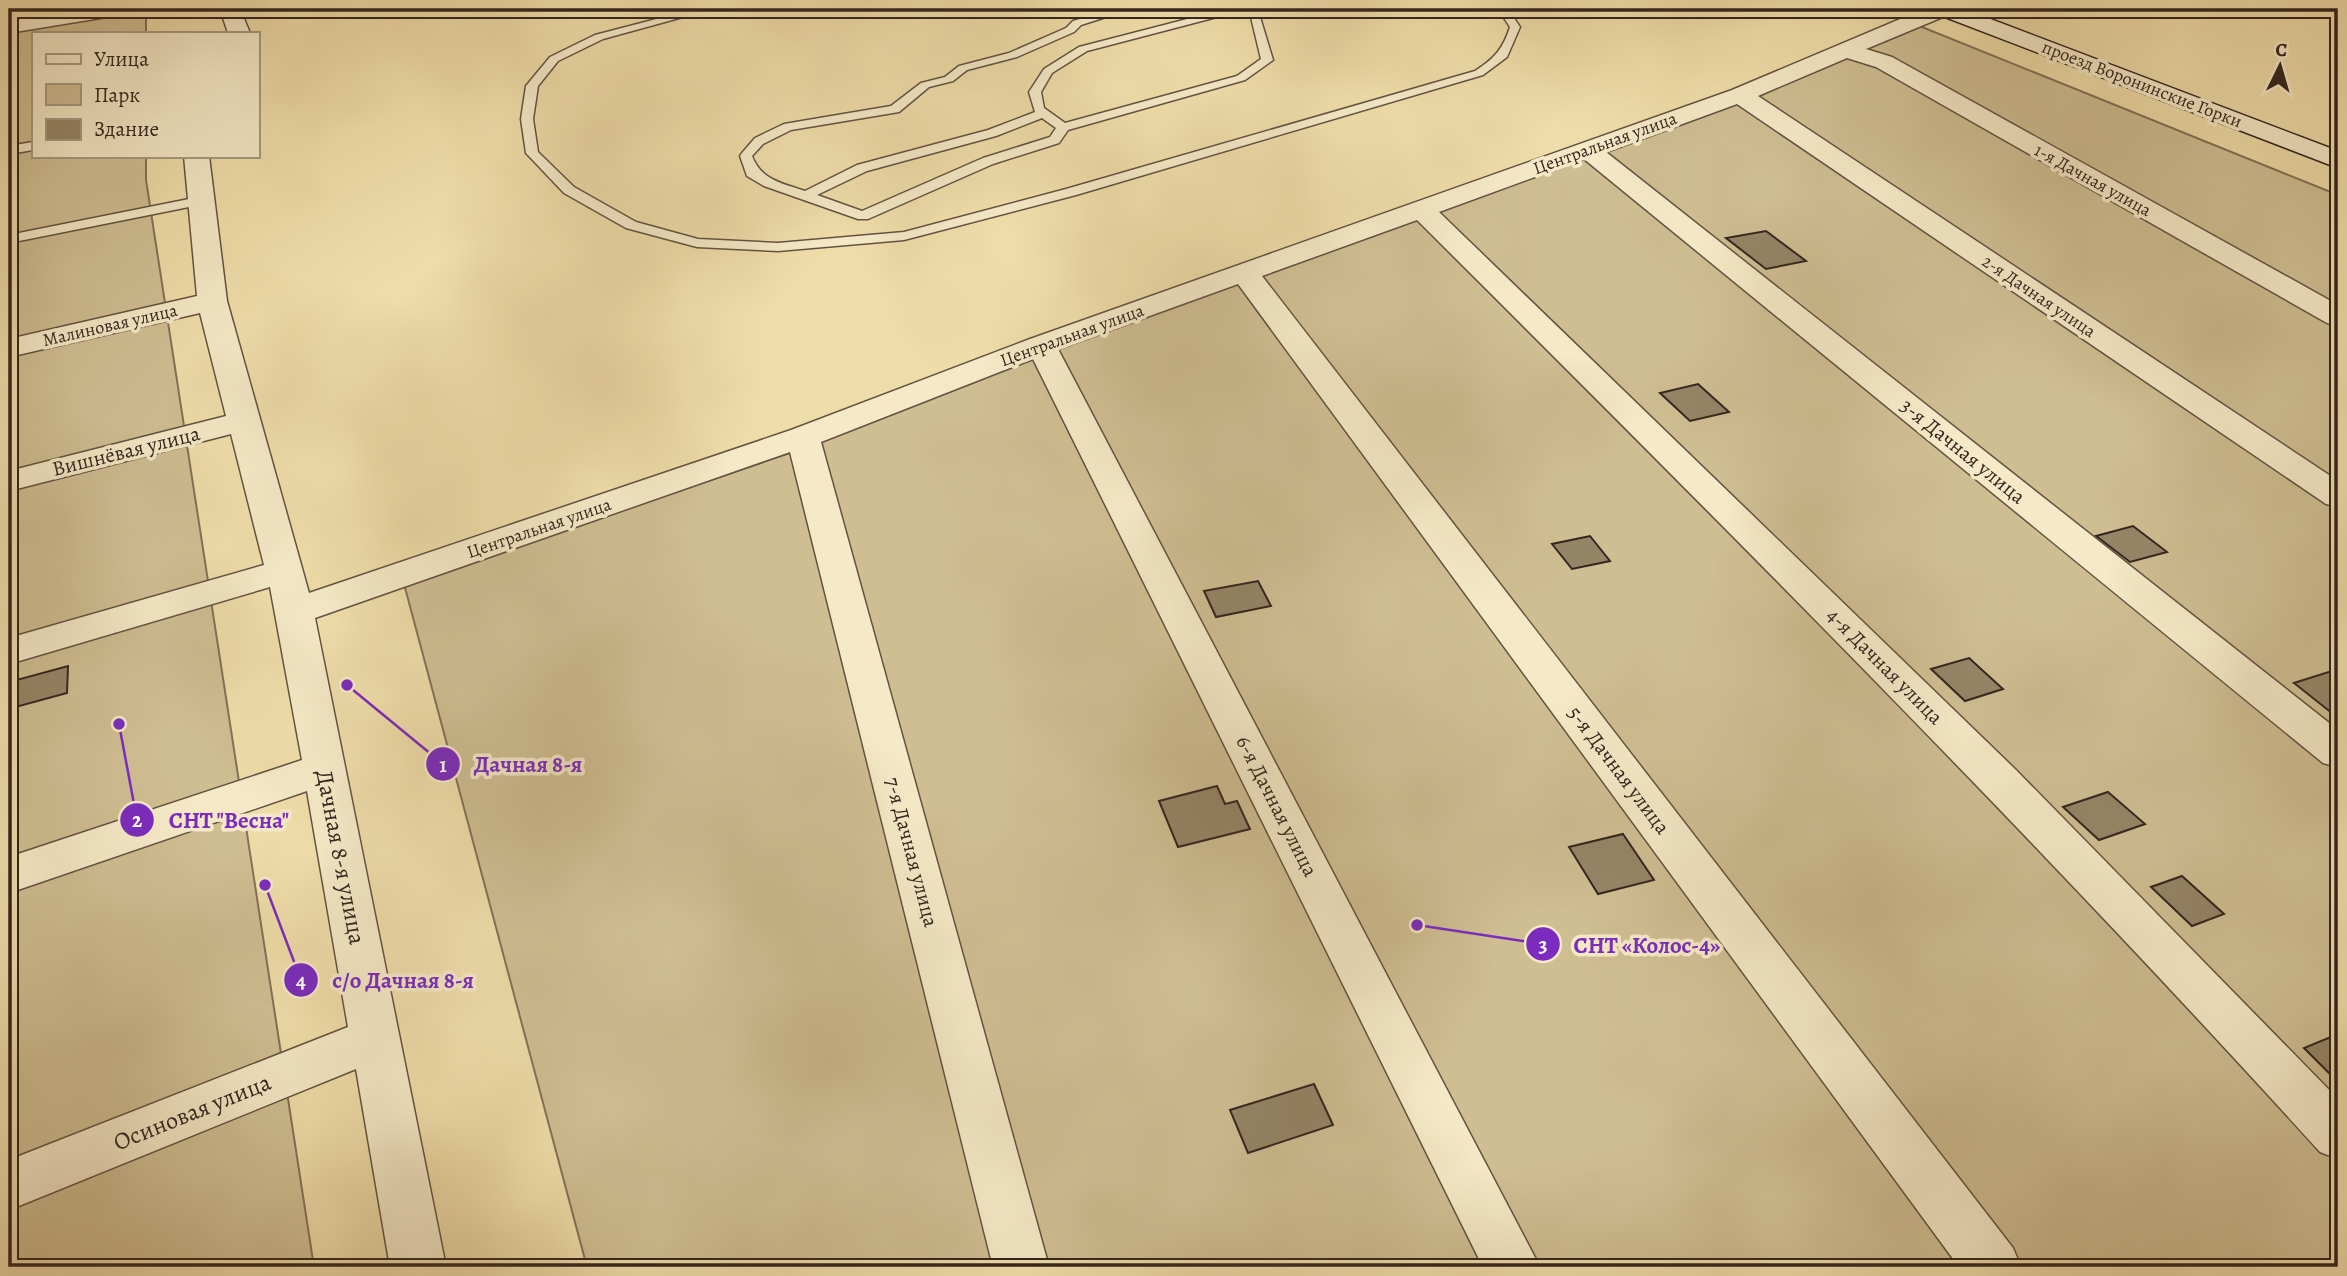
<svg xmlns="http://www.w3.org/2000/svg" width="2347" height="1276" viewBox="0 0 2347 1276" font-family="Alegreya,serif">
<rect width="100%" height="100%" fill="#efdda9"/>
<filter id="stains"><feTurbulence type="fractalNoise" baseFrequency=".00286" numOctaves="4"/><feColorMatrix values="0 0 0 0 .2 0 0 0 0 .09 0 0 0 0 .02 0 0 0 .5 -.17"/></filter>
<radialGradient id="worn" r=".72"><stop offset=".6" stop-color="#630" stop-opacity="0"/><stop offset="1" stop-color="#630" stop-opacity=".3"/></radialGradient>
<g fill="#cfbe92" stroke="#827258" stroke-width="2">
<polygon points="9,9 146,9 146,33 33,33 33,156 146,156 146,180 314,1267 9,1267"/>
<polygon points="1917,25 2338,195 2338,1267 587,1267 404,584 790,453 1059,347"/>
</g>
<g fill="#958567" stroke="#34251f" stroke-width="2">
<polygon points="1766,231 1806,261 1766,269 1726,238"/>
<polygon points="1698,384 1729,412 1690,421 1660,393"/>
<polygon points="2133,526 2167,552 2130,562 2096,536"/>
<polygon points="1590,536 1610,561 1572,569 1552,544"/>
<polygon points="1258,581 1271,606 1216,617 1204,591"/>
<polygon points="1969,658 2003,689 1965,701 1931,669"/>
<polygon points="68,666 67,693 12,708 13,681"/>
<polygon points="2338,669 2338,718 2294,683"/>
<polygon points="1217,786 1225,804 1237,801 1250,829 1178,847 1159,801"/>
<polygon points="2108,792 2145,824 2099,840 2063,807"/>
<polygon points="1623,834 1654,880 1598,894 1569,847"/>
<polygon points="2182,876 2224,914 2192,926 2151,887"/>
<polygon points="2338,1034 2338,1082 2304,1048"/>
<polygon points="1314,1084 1333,1125 1248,1153 1230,1110"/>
</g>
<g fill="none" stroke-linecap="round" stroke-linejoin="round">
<g stroke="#635342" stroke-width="3">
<g id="lane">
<path d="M695 9H712L603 39 558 61 538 86 533 119 538 152 574 187 636 222 698 239 778 243 904 232 1066 189 1475 71C1494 59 1503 49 1510 27L1498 9H1508L1520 27 1507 57 1483 75 1076 195 904 240 778 251 697 247 626 228 564 193 526 153 521 119 526 86 550 57 595 35Z"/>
<path d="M1115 9H1131L1081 25 1074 32 1017 57 967 70 953 81 929 87 899 112 791 130 763 144 752 156C761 180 782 183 805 191L857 165 988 130 1035 112 1029 92 1044 69 1079 47 1226 9H1236V12L1087 51 1052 73 1041 92 1044 108 1065 123 1237 76 1261 59 1250 13 1268 9H1287L1260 17 1273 60 1245 80 1068 130 1059 143 993 164 868 219H858L764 186 747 176 740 156 742 153 755 138 784 124 891 106 921 83 945 77 959 66 1009 53 1066 28 1073 21ZM1042 118 1056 128 1050 137 983 158 862 211 817 195 867 171 996 136Z"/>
<polygon points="33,142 33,150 9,154 9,146"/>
<polygon points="199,197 206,201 204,204 9,243 9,235"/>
</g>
</g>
<g stroke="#635342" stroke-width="3">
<g id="street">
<polygon points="81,9 130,9 127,14 119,15 9,33 9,21"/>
<polygon points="220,9 240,9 250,33 228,33"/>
<path d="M1924 9H1953L1950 14 1866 49 1892 57 2338 305V326L2327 323 1876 67 1847 58 1758 96 2338 481V507L2326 504 1737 104 1606 152 2338 730V767L2323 763 1584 159 1439 212 2016 770 2338 1099V1159L2320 1152C2029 831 1723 525 1417 220L1262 276 2013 1248 2021 1267H1959L1238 284 1058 349 1540 1267H1483L1033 359 821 442 1049 1267H993L790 452 315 618 446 1267H390L356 1069 9 1210V1160L348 1027 307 791 9 893V857L302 760 270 587 9 664V638L264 565 231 434 9 491V471L226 416 200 313 9 357V339L197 296 184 156H209L227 301 309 593 791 430 1030 339 1732 90Z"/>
</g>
</g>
<g stroke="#34251f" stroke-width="3">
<polygon id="secondary" points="1934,9 1964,9 2338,151 2338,168 1937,14"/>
</g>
<use href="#lane" fill="#f5e9c7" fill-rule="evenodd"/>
<use href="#street" fill="#f5e9c7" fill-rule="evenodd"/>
<use href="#secondary" fill="#f5e9c7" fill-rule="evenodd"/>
</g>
<g text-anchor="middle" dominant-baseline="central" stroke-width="7" stroke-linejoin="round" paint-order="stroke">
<g font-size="18" fill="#34251f" stroke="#f5e9c7">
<text transform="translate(2142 84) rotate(21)">проезд Воронинские Горки</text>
<text transform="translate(1605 143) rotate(-20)">Центральная улица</text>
<text transform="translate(2093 180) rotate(29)">1-я Дачная улица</text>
<text transform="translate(2039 296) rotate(34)">2-я Дачная улица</text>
<text transform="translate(110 325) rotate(-13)">Малиновая улица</text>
<text transform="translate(1072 335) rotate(-20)">Центральная улица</text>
<text transform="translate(539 528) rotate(-19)">Центральная улица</text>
</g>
<g font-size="21" fill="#34251f" stroke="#f5e9c7">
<text transform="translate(126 451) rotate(-14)">Вишнёвая улица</text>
<text transform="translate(1963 451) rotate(39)">3-я Дачная улица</text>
<text transform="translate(1885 666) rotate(45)">4-я Дачная улица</text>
<text transform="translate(1619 770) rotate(53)">5-я Дачная улица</text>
<text transform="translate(1277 806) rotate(63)">6-я Дачная улица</text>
<text transform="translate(912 852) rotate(75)">7-я Дачная улица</text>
</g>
<g font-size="24" fill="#34251f" stroke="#f5e9c7">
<text transform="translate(341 857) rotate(79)">Дачная 8-я улица</text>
<text transform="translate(192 1112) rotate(-22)">Осиновая улица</text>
</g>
</g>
<path fill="none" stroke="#7b2cbf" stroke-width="2.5" d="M347 685L443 764M119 724L137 820M1417 925L1543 944M265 885L301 980"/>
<g fill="#7b2cbf" stroke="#f5e9c7" stroke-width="2.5">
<circle cx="347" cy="685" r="7"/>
<circle cx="119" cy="724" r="7"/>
<circle cx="1417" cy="925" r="7"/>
<circle cx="265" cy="885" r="7"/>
<circle cx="443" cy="764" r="18"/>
<circle cx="137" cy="820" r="18"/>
<circle cx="1543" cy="944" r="18"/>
<circle cx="301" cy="980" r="18"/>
</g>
<g font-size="21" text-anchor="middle" font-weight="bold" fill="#fff">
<text x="443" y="772">1</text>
<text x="137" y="827">2</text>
<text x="1543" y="952">3</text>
<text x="301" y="988">4</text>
</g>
<g font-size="23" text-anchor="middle" font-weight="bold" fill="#7b2cbf" stroke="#f5e9c7" stroke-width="7" stroke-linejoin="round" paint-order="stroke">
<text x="528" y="772">Дачная 8-я</text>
<text x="229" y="828">СНТ "Весна"</text>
<text x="1647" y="953">СНТ «Колос-4»</text>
<text x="403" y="988">с/о Дачная 8-я</text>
</g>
<rect width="2347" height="1276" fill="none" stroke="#efdda9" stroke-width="35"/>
<rect x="10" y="10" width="2326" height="1255" fill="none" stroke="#34251f" stroke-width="3.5"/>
<rect x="18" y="18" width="2312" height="1241" fill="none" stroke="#34251f" stroke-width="2"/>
<rect x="32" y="32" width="228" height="126" fill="#f5e9c7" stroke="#a89b84" stroke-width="2"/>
<rect x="46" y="54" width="35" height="10" fill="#f5e9c7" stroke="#a89b84" stroke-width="2"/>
<text x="94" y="66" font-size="21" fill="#34251f">Улица</text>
<rect x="46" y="84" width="35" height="21" fill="#cfbe92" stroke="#a89b84" stroke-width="2"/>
<text x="94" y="102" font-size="21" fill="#34251f">Парк</text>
<rect x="46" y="119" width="35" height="21" fill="#958567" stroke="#a89b84" stroke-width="2"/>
<text x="94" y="136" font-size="21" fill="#34251f">Здание</text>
<g transform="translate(2280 66) rotate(5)" stroke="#f5e9c7" stroke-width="5" paint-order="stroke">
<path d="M0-5L12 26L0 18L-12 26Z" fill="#34251f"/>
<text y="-10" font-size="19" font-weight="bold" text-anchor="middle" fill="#34251f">С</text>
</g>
<rect width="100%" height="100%" filter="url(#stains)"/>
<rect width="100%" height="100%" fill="url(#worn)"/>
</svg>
